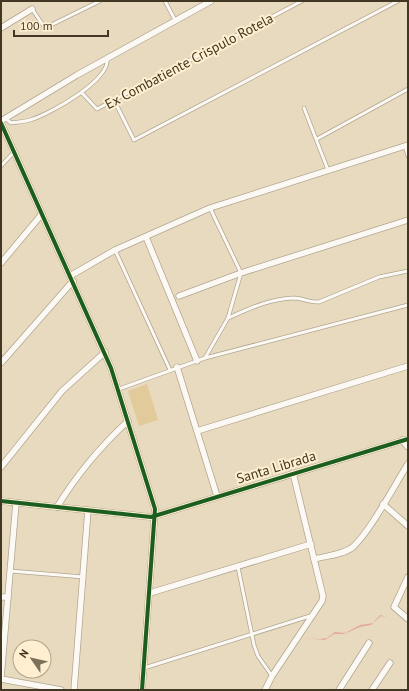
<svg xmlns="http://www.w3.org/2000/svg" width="409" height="691" viewBox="0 0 409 691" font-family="'PT Sans',sans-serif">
<rect width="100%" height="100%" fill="#e8dabe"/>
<polygon fill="#e2ca9a" points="147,384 158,420 139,426 128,391"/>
<polygon fill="#e5a99d" points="380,615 387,617 381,616 371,625 360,627 344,634 334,634 325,640 303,638 319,639 327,638 335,632 345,633 360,625 373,623"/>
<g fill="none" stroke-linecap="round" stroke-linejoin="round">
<g stroke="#b0a690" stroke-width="4.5">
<g id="service">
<polyline points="165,1 175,20"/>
<polyline points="32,9 45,28 100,1"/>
<polyline points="82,93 97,109 302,1"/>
<polyline points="114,100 134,140 398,1"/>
<polyline points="304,108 328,170"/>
<path d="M5 118 11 123C18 122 26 122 33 119 51 113 111 80 107 58"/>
<polyline points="317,139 408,89"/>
<polyline points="405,146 408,156"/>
<polyline points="1,166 14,152"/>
<polyline points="115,250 170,370"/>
<path d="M228 318C251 308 269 299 294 298 303 298 310 303 319 302L379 277 408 271"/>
<polyline points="205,358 228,318 241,273 210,208"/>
<polyline points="119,389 205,358 408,305"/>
<polyline points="238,567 254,645 258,656 272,676"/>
<polyline points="10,571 84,577"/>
<polyline points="144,668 310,616"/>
</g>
</g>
<g stroke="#b0a690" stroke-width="7">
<g id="minor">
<polyline points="1,28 32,9"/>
<polyline points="1,121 77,75 211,1"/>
<polyline points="1,123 111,368 155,509 142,690"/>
<polyline points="146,237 197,361"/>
<polyline points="1,263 42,214"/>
<polyline points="70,276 115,250 210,208 408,145"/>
<polyline points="179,296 241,273 408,220"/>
<polyline points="1,363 73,281"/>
<polyline points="177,367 217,496"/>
<polyline points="197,431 408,366"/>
<polyline points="402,440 408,447"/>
<polyline points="1,467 62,391 105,352"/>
<polyline points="1,501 151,517 408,439"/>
<polyline points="383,504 408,526"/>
<path d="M57 507C76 476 101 446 128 421"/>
<path d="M314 559C326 556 343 555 353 547 371 530 394 486 408 464"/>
<polyline points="408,577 394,607 408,619"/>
<polyline points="150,593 311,544"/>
<polyline points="1,597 8,597"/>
<polyline points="1,677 16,503"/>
<polyline points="1,679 61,690"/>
<polyline points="74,690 88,510"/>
<polyline points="265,690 272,676 322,601 323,596 293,473"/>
<polyline points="339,690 369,643"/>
<polyline points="372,690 390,663"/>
</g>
</g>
<use href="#service" stroke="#fcf9f5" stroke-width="3"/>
<use href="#minor" stroke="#fcf9f5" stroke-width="5.5"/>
<g stroke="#ffefd0" stroke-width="6">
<g id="cycleway">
<polyline points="1,123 111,368 155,509 142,690"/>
<polyline points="1,501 151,517 408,439"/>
</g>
</g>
<use href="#cycleway" stroke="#1b5e20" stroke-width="4"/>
</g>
<g text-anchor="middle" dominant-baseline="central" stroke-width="4" stroke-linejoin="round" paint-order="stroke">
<g font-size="14" fill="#413722" stroke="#ffefd0">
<text transform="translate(189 61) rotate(-28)">Ex Combatiente Crispulo Rotela</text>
<text transform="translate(276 467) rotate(-17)">Santa Librada</text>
</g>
</g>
<rect width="409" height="691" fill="none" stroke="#413722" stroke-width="4"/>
<g transform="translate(32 659) rotate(304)"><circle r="19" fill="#ffefd0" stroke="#b3a58a"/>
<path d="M0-3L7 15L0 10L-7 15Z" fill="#7b7059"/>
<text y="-6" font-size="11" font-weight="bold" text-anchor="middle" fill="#413722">N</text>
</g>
<path d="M14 30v6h94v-6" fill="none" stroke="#413722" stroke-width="2"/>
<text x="20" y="30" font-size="12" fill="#413722" stroke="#ffefd0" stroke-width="3" paint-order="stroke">100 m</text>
</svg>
